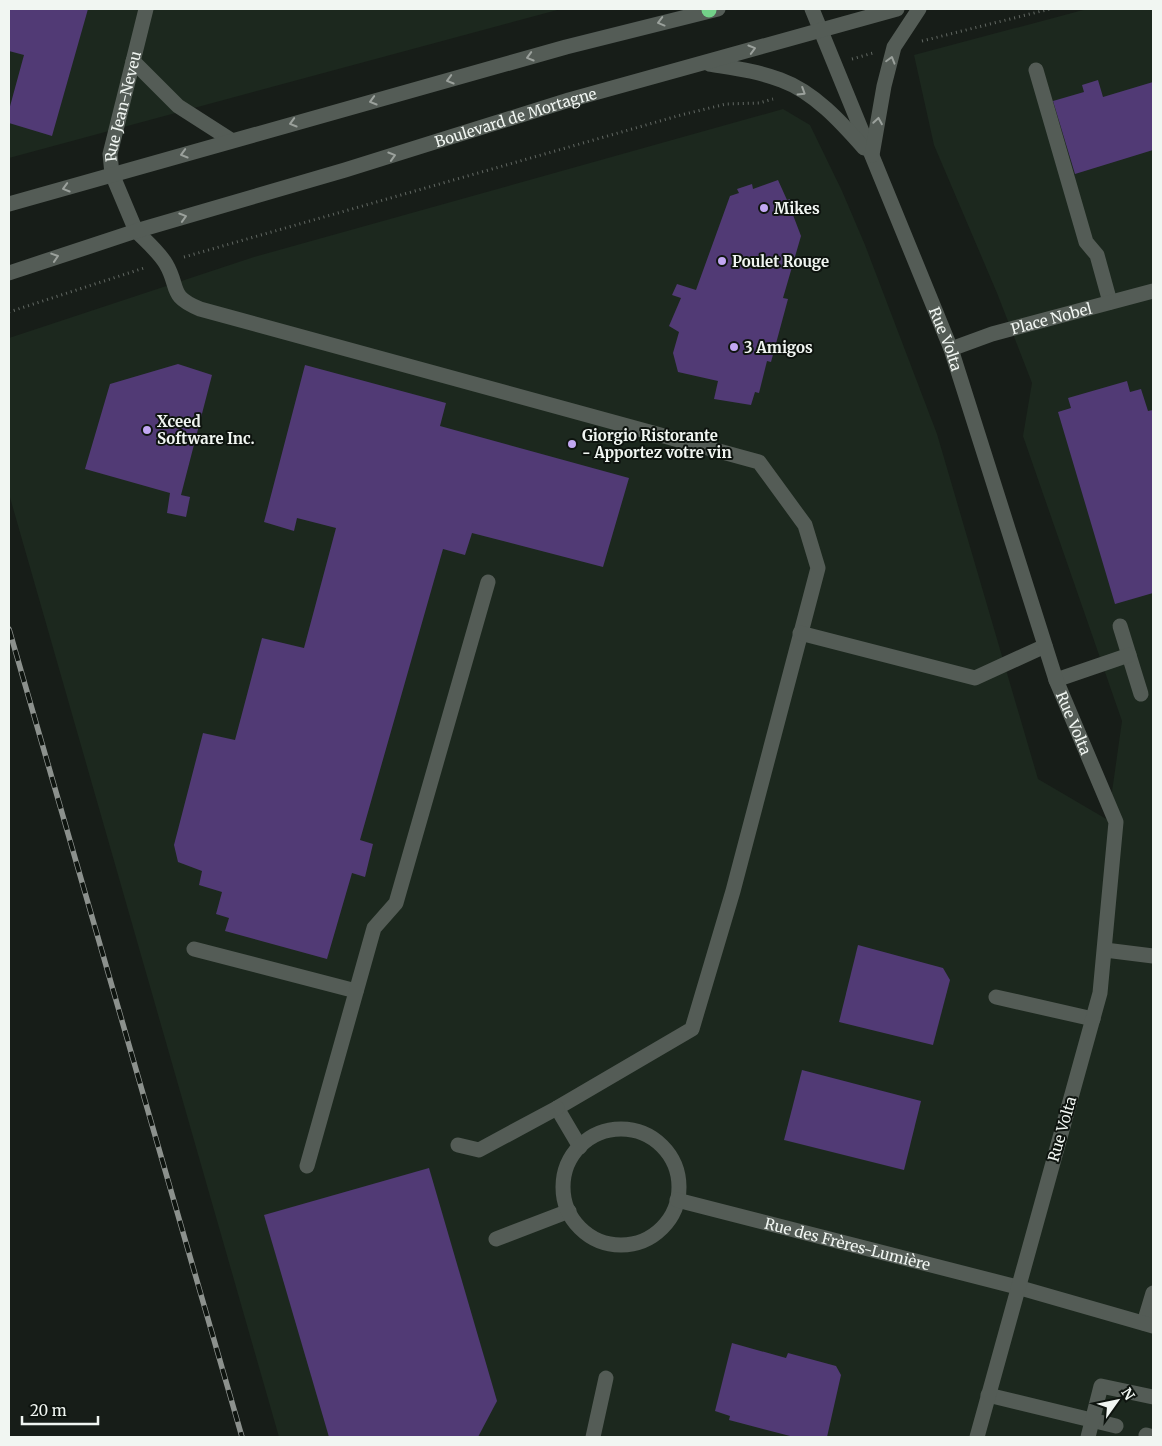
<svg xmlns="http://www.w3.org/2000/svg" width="1162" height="1446" viewBox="0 0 1162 1446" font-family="Merriweather,serif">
<rect width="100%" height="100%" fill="#171d18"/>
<g fill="#1c281e">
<polygon points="9,9 561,9 9,158"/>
<polygon points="1087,9 1153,9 1153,1437 279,1437 9,494 9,338 254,257 783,109 810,125 842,191 865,245 937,434 1038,779 1108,820 1122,721 1023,436 1032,383 997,293 934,145 914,55"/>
</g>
<g fill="#513a75">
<polygon points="10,9 88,9 52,136 9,123 9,110 24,55 9,51"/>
<polygon points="1098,80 1103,97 1153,82 1153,150 1075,174 1053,101 1084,92 1082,85"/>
<polygon points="778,180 787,200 790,199 796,213 793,215 801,236 783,298 788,299 771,362 767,361 759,393 755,392 751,405 714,399 718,381 678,372 673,353 679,332 669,326 681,298 672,295 677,284 696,290 730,196 739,193 737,189 752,184 753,189"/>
<polygon points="178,364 212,375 181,495 190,497 186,517 167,513 170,493 85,469 110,384"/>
<polygon points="305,365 446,403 440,426 629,478 603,567 472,533 465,555 443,549 360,840 373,844 365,877 352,873 327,959 225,931 229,918 216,914 222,892 199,885 202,871 178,862 174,845 203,733 235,740 262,638 304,648 336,528 297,518 294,531 264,522"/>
<polygon points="1127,381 1130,392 1141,389 1148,411 1153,410 1153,593 1115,604 1058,412 1071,408 1068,398"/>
<polygon points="858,945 943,968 950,980 933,1045 839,1022"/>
<polygon points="802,1070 921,1101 904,1170 784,1140"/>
<polygon points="429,1168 497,1401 478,1437 329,1437 264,1215"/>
<polygon points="732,1343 786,1358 788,1353 836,1366 841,1375 827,1437 794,1437 729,1420 730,1416 715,1411"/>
</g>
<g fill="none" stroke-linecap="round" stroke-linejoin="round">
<g stroke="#626863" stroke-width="3" stroke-dasharray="1 4" stroke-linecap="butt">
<polyline points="922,41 1050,9"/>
<polyline points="852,59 873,53"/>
<polyline points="184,257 681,115 726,104 759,103 773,99"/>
<polyline points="9,312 144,268"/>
</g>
<g stroke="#545c56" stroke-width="15">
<polyline points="1036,70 1086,242 1097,255 1110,302"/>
<path d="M136 231C146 241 159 252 166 264 180 288 168 296 200 309L759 462 805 525 818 568 733 891 692 1029 557 1108 580 1147"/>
<polyline points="1120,626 1141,694"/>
<polyline points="800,633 975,678 1045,646"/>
<polyline points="1056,680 1129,655"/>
<polyline points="194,949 356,991"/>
<polyline points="996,997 1093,1019"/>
<polyline points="458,1145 479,1150 557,1108"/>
<polyline points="307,1166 374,928 396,903 488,582"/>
<polyline points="496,1239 569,1211"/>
<polyline points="1144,1323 1153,1293"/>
<polyline points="988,1395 1116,1426"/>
<polyline points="1146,1435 1153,1437"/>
<polyline points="593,1437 606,1378"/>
<polyline points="1088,1437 1101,1386 1153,1397"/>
</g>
<g stroke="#545c56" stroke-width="15">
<path id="s1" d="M136 231 112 174 110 154 146 9"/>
<path id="s2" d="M951 349 992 334 1153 291"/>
<polyline points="1105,950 1153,956"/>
<circle cx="621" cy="1187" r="58"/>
<path id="s3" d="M677 1200 1017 1287 1153 1326"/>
</g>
<g stroke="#545c56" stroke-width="15">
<path id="s4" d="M812 9 951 349 1056 680 1116 822 1100 993 977 1437"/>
<polyline points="133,61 178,106 231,140"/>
<path d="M709 64C733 68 758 71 781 80 814 92 841 122 864 148"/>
<polyline points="872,155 884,86 894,47 919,9"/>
<polyline points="9,204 566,47 718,9"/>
<path id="s5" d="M9 273 136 231 345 170 569 100 897 9"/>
</g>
<polyline stroke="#73d189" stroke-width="15" points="709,10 709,9"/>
<g stroke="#8c918d" stroke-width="5.5">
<polyline id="rail" points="9,629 242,1437"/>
</g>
<use href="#rail" stroke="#0e140f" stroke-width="4" stroke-dasharray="11" stroke-linecap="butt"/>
</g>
<defs><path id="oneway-chevron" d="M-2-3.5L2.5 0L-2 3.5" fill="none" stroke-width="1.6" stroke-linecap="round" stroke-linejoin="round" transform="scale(1.25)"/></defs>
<g stroke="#9ba19c">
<use href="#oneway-chevron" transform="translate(661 22) rotate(165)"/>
<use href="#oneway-chevron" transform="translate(752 49) rotate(-16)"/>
<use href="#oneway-chevron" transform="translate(530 57) rotate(164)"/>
<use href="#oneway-chevron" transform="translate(891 60) rotate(-74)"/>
<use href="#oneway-chevron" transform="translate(450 80) rotate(164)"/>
<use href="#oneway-chevron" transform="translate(802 92) rotate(32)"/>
<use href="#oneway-chevron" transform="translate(373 101) rotate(164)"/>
<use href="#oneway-chevron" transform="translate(878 121) rotate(-81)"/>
<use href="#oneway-chevron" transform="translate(293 123) rotate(164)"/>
<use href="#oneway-chevron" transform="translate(184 154) rotate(164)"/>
<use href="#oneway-chevron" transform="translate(392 156) rotate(-17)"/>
<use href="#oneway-chevron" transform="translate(66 188) rotate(164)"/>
<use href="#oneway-chevron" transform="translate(183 217) rotate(-17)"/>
<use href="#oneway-chevron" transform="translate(55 257) rotate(-18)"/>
</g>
<g fill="#c2a7f2" stroke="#0e140f" stroke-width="2">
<circle cx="764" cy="208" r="5"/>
<circle cx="722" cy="261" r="5"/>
<circle cx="734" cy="347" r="5"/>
<circle cx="147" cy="430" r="5"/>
<circle cx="572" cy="444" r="5"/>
</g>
<g text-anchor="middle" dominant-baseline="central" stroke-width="4" stroke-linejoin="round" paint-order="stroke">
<g font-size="15" fill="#f1f6f2" stroke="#0e140f">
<text stroke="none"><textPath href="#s1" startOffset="131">Rue Jean-Neveu</textPath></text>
<text stroke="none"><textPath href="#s5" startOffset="530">Boulevard de Mortagne</textPath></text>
<text stroke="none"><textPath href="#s2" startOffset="105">Place Nobel</textPath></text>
<text stroke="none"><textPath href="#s4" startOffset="356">Rue Volta</textPath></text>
<text stroke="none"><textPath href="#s4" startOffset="761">Rue Volta</textPath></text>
<text transform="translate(1062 1129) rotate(-74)">Rue Volta</text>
<text stroke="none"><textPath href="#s3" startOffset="176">Rue des Frères-Lumière</textPath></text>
</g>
<g font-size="15" font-weight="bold" fill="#f1f6f2" stroke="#0e140f" text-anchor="start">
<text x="774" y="208">Mikes</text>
<text x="732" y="261">Poulet Rouge</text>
<text x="744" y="347">3 Amigos</text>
<text x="157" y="421">Xceed<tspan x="157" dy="17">Software Inc.</tspan></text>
<text x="582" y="435">Giorgio Ristorante<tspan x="582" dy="17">- Apportez votre vin</tspan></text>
</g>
</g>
<rect width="1162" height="1446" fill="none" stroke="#f1f6f2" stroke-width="20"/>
<g transform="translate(1117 1401) rotate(57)" stroke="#0e140f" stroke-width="4" paint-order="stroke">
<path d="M0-4L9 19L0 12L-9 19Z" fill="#f1f6f2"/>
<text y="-8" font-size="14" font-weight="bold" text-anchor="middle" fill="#f1f6f2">N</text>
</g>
<path d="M22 1416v8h76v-8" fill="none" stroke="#f1f6f2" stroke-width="2.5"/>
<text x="30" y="1416" font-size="15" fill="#f1f6f2" stroke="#0e140f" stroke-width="4" paint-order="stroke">20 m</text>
</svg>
